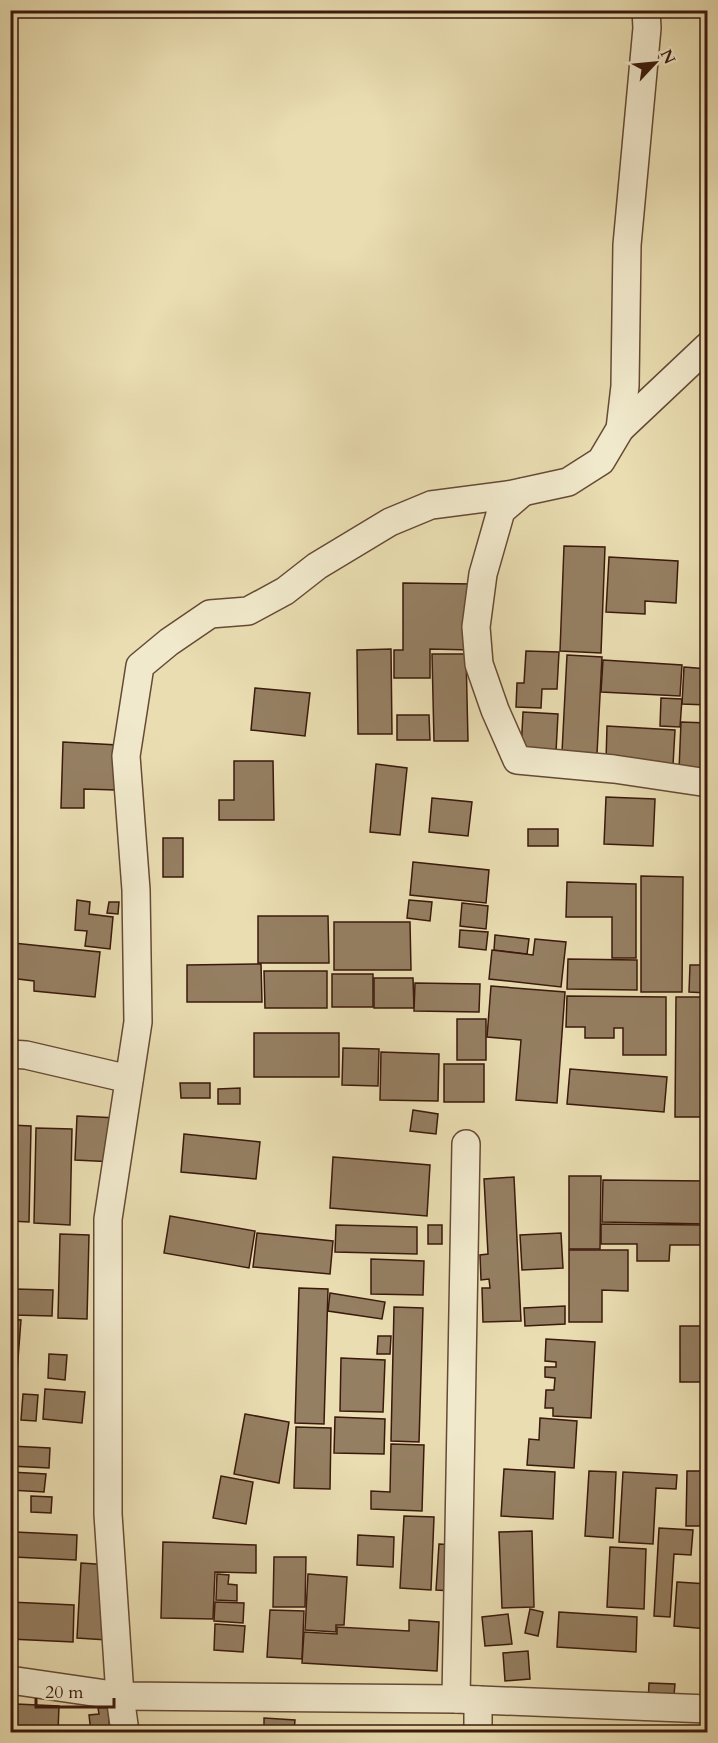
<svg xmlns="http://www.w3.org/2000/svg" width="718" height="1743" viewBox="0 0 718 1743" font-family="Cardo,serif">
<rect width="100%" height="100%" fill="#e9ddb1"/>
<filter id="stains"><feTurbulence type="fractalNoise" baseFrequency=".00333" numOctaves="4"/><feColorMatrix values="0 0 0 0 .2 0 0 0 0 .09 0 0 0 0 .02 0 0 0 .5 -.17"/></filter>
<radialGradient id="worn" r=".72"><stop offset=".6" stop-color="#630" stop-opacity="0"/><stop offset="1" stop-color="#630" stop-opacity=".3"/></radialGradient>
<g fill="#957f62" stroke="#3b190c" stroke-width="1.5">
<polygon points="564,546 605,547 601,653 560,651"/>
<polygon points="609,557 678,561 676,603 645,601 645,614 606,612"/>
<polygon points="403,583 473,584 473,650 430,649 430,678 394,678 394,650 403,650"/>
<polygon points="703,604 708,604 708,623 702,622"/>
<polygon points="391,649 392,734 358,734 357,650"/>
<polygon points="526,651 559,652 557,689 542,689 541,708 516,707 517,683 524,683"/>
<polygon points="432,654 466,654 468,741 434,741"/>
<polygon points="567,655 602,657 597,754 562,752"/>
<polygon points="603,660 682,665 680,696 601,692"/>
<polygon points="684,667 708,669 708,705 682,704"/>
<polygon points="255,688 310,693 305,736 251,730"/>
<polygon points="661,698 682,699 680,727 660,726"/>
<polygon points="523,712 558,714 556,752 521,751"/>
<polygon points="397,715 429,715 430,740 397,740"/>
<polygon points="681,722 708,723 708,771 679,770"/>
<polygon points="607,726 675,730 673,765 606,761"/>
<polygon points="63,742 118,745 116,790 84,789 84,808 61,808"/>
<polygon points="234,761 273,761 274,820 219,820 219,800 234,800"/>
<polygon points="376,764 407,768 400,835 370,832"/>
<polygon points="606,797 655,799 653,846 604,844"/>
<polygon points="432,798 472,802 468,836 429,832"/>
<polygon points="10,826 16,827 13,883 10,883"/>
<rect x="528" y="829" width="30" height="17"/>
<rect x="163" y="838" width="20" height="39"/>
<polygon points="413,862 489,870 486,903 410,895"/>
<polygon points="641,876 683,877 682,992 641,992"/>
<polygon points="567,882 636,884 636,958 612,958 612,917 566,917"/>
<polygon points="77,900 90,902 89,914 113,917 110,949 85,946 87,931 75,930"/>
<polygon points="409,900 432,902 430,921 407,918"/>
<polygon points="109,902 119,902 118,914 107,913"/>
<polygon points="462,903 488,906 486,929 460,926"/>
<polygon points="258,916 328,916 329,963 258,963"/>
<polygon points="334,922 410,922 411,970 334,970"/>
<polygon points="460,930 488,932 486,950 459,947"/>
<polygon points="495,935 529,939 527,954 494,950"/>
<polygon points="535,939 566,942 561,987 489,979 492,950 533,955"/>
<polygon points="13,943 100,952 95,997 34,991 34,981 10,978"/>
<polygon points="568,959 637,960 637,990 567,989"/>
<polygon points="261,964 262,1002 187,1002 187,965"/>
<polygon points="690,965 708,965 708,993 689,992"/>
<polygon points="264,971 327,971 327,1008 265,1008"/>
<rect x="332" y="974" width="41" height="33"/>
<polygon points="374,978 413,978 414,1008 374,1008"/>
<polygon points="415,983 480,984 479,1012 414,1011"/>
<polygon points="491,986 565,992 557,1103 516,1100 521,1040 487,1037"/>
<polygon points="567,996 666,997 666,1055 623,1055 623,1028 614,1028 614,1038 585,1038 585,1027 566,1027"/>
<polygon points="676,997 708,997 707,1117 675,1117"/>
<rect x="457" y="1019" width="29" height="41"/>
<rect x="254" y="1033" width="85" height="44"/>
<polygon points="343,1048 379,1049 378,1086 342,1085"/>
<polygon points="381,1052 439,1054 438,1101 380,1100"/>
<rect x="444" y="1064" width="40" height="38"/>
<polygon points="570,1069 667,1077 664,1112 567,1104"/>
<polygon points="180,1083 210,1083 210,1098 181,1098"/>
<polygon points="240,1088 240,1104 218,1104 218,1089"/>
<polygon points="413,1110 438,1114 436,1134 410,1131"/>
<polygon points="77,1116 118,1118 115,1162 75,1160"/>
<polygon points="10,1125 31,1126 29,1222 10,1221"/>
<polygon points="36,1128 72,1129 70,1225 34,1223"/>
<polygon points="184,1134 260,1142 256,1179 181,1172"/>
<polygon points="333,1157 430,1165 427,1216 330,1208"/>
<polygon points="569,1176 601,1176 600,1249 569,1249"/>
<polygon points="514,1177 521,1321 483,1322 482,1288 490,1288 489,1279 481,1280 480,1255 488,1254 484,1179"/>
<polygon points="603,1180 708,1181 708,1224 602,1222"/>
<polygon points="170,1216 255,1231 249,1268 164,1253"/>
<polygon points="601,1224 703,1225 703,1245 670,1245 669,1261 637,1261 637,1244 601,1244"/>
<polygon points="336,1225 417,1227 417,1254 335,1252"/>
<rect x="428" y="1225" width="14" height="19"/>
<polygon points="257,1233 333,1241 330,1274 253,1267"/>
<polygon points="561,1233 563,1268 522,1270 520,1235"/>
<polygon points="60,1234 89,1235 87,1319 58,1318"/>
<polygon points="569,1250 628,1250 628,1291 602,1290 602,1322 569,1322"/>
<polygon points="371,1259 424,1261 423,1295 371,1294"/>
<polygon points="299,1288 328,1289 324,1424 295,1423"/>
<polygon points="15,1289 53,1290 52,1316 14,1315"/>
<polygon points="330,1293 385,1302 382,1319 328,1311"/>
<polygon points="565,1306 565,1324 525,1326 524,1308"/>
<polygon points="394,1307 423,1308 419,1442 391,1441"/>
<polygon points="10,1319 21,1320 14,1411 10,1411"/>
<polygon points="680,1326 705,1326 704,1382 680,1382"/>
<polygon points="378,1336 391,1336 390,1354 377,1354"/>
<polygon points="546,1339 595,1342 591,1418 553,1416 553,1408 545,1408 546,1390 554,1390 555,1378 545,1377 545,1367 556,1367 556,1362 545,1361"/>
<polygon points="49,1354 67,1355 65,1380 48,1378"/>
<polygon points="341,1358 385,1360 383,1412 340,1411"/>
<polygon points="45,1389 85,1392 82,1423 43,1419"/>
<polygon points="23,1394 38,1395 36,1421 21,1420"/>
<polygon points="245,1414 289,1422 279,1483 234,1474"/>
<polygon points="335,1417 385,1419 384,1454 334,1453"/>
<polygon points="540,1418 577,1421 574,1468 527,1465 529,1439 539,1440"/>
<polygon points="296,1427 331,1428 330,1489 294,1488"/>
<polygon points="391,1444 424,1445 422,1511 371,1509 371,1491 390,1492"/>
<polygon points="10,1446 50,1448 49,1468 10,1466"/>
<polygon points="504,1469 555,1472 553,1519 501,1516"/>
<polygon points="589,1471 616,1472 613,1538 585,1536"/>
<polygon points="687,1471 708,1471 708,1526 686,1526"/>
<polygon points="10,1472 46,1474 44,1492 10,1490"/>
<polygon points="623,1472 677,1475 676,1489 656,1488 653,1544 619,1542"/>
<polygon points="221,1476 253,1482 246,1524 213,1518"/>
<polygon points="31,1496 52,1497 51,1513 31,1512"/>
<polygon points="404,1516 434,1517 431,1590 400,1588"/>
<polygon points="659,1528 693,1530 691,1555 674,1554 670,1617 654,1616"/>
<polygon points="532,1531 534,1607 502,1608 499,1532"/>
<polygon points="15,1532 77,1535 76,1560 14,1557"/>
<polygon points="358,1535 394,1537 393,1567 357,1565"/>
<polygon points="163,1542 256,1545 256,1573 215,1572 213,1619 161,1618"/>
<polygon points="439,1544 455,1545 452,1591 436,1590"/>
<polygon points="610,1547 646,1549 644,1609 607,1607"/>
<polygon points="274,1557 306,1557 305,1607 273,1607"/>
<polygon points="81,1563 110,1565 107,1640 77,1638"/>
<polygon points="217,1574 229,1575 228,1584 237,1585 237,1601 216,1600"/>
<polygon points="308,1574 347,1577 344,1625 336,1625 336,1632 305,1630"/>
<polygon points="677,1582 708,1584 708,1629 674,1626"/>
<polygon points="10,1602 74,1605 73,1642 10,1639"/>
<polygon points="215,1602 244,1603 243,1623 214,1621"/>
<polygon points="530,1609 543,1612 538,1636 525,1633"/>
<polygon points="270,1610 304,1611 302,1659 267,1657"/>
<polygon points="559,1612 637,1617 636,1652 557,1647"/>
<polygon points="508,1614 512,1644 485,1646 482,1617"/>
<polygon points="409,1620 439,1622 437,1671 302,1663 304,1632 337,1634 337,1627 409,1631"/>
<polygon points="215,1624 245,1626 243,1652 214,1650"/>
<polygon points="528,1651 530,1679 505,1681 503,1653"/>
<polygon points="649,1683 675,1684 673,1706 648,1705"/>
<polygon points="16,1704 59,1706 58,1732 15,1732"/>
<polygon points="113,1707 114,1718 109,1719 110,1732 91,1732 89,1715 99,1714 98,1708"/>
<polygon points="264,1718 295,1720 294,1732 264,1732"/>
</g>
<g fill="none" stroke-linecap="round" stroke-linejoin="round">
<g stroke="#664a35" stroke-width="30">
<g id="minor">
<polyline points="620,429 708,346"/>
<polyline points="523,492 501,511 483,574 476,627 479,664 495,710 517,760 614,769 708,783"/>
<polyline points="10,1054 26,1055 129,1079"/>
<polyline points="10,1680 120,1696 456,1699 708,1709"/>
<polyline points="456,1699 466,1144"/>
<polyline points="478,1700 478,1732"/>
<polyline points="125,1732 120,1696 108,1514 108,1219 138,1022 136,890 126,756 140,666 169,642 210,614 248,611 285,591 317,566 390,522 431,505 508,495 568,482 601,461 620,429 625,386 627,245 647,28 646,10"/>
</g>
</g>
<use href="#minor" stroke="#f1e9cc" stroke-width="27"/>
</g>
<rect width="718" height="1743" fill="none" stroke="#e9ddb1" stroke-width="36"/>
<rect x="12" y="12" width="694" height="1719" fill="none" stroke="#3b190c" stroke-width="3"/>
<rect x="18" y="18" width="682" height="1707" fill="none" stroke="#3b190c" stroke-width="1.5"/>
<g transform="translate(655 63) rotate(64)" stroke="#f1e9cc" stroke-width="4.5" paint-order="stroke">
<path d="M0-4.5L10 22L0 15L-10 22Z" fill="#3b190c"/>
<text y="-9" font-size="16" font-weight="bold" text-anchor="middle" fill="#3b190c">N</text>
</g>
<path d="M36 1698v9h78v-9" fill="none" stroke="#3b190c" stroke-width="3"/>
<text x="45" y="1698" font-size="18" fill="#3b190c" stroke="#f1e9cc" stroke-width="4.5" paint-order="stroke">20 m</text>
<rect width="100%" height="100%" filter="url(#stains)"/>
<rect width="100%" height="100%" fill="url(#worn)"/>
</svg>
